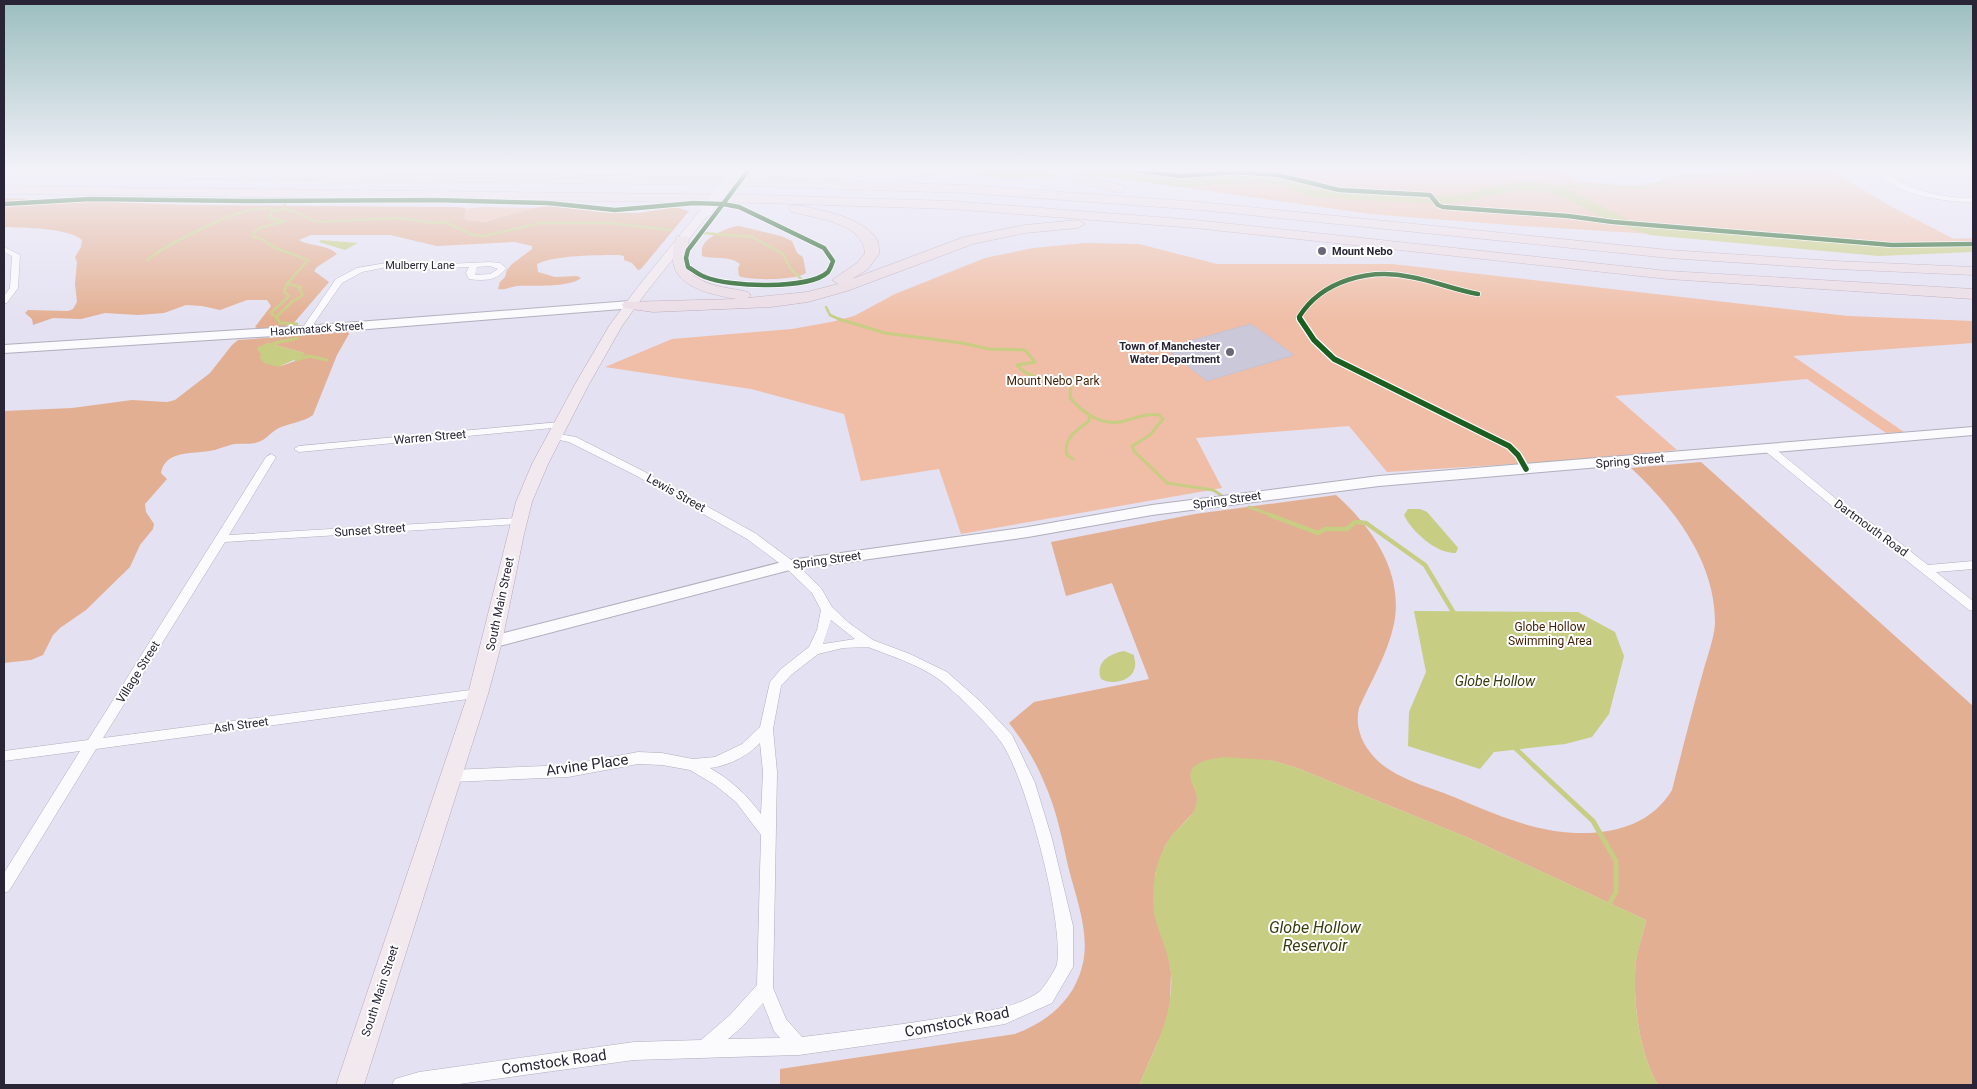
<svg xmlns="http://www.w3.org/2000/svg" width="1977" height="1089" viewBox="0 0 1977 1089" font-family="Roboto,sans-serif">
<rect width="100%" height="100%" fill="#e4e1f2"/>
<g fill="#f0bea6">
<polygon points="754,168 936,168 863,173 752,170"/>
<polygon points="1061,168 1560,168 1576,181 1633,186 1687,177 1748,173 1756,170 1779,168 1827,168 1892,207 1954,239 1973,238 1973,250 1795,243 1523,226 1370,214 1174,186 1101,172 1068,171"/>
<path d="M480 207 535 208C517 213 480 229 464 217V212L468 209Z"/>
<polygon points="1085,243 1139,244 1217,264 1392,264 1848,316 1973,321 1973,343 1793,356 1904,432 1886,433 1807,379 1615,396 1677,450 1575,460 1387,472 1349,426 1196,438 1222,488 961,534 939,469 861,481 844,414 751,389 605,367 672,339 792,329 831,322 854,316 895,294 985,258 1033,248"/>
</g>
<g fill="#e3af92" fill-rule="evenodd">
<path d="M4 198 188 205 456 207 466 208 464 217 468 220 485 222 539 207 551 206 608 213H639L675 207 689 211 641 269 638 270 632 263 624 260V256L619 255C599 255 555 255 537 264L538 272 555 277 577 276 581 278C569 288 533 285 517 286 510 287 506 290 498 289L500 282 505 277 507 270 512 264 532 249V246L515 242 437 246 390 235H311L299 240C311 247 327 244 337 254L317 267 314 271 329 282 292 325 261 330 255 327 271 306 267 300H247L220 310 202 306 186 305 164 313 138 315 105 313 81 319 53 318 33 325 32 319 25 313 28 310 68 311 73 309 77 302 75 284 77 262 75 257 81 247 82 240C67 227 23 228 4 227Z"/>
<path d="M739 226 781 236 792 241 797 253 803 257 806 273C797 280 750 281 739 276L738 268 740 264C729 255 715 260 702 256 702 251 701 248 704 244 709 236 730 226 739 226Z"/>
<path d="M348 332 349 334 337 355 313 415C302 423 288 423 277 429 270 433 266 440 258 442 251 445 243 443 235 444 227 445 218 450 209 451 193 454 165 450 161 473L167 479 145 504 146 512 154 524 153 529 140 545 130 567 86 610 60 628 53 635 43 655 31 660 4 663V411L72 408 132 400 167 402 175 400 210 373 232 345 238 340ZM268 343 304 353 298 360 281 366 260 358Z"/>
<path d="M1701 462 1973 706V1085H1658C1639 1054 1632 998 1636 961 1638 948 1643 934 1646 920L1471 839 1297 768 1270 760 1191 779 1198 797 1195 811 1173 834 1165 846 1155 874 1171 972 1170 1004 1167 1021 1139 1085H780V1069L1015 1034C1047 1022 1073 1001 1082 967 1091 935 1076 898 1068 866 1062 838 1056 808 1044 782 1035 760 1023 741 1009 723L1034 702 1149 679 1112 583 1066 596 1051 542 1195 514 1336 495C1372 527 1404 572 1394 624 1388 653 1371 681 1359 708 1354 729 1364 748 1379 762 1400 780 1429 787 1454 797 1475 806 1496 815 1518 822 1569 839 1641 842 1672 790 1682 751 1692 711 1703 672 1707 657 1714 639 1715 624 1716 562 1674 508 1631 468Z"/>
</g>
<g fill="#c7cd82">
<polygon points="321,240 358,243 345,250 319,242"/>
<polygon points="268,343 304,353 305,355 278,367 264,363 260,358 261,353 257,350 258,347"/>
<path d="M1408 509H1420L1427 512 1454 543 1458 548 1456 553C1437 554 1412 532 1404 515Z"/>
<polygon points="1414,611 1578,612 1615,632 1624,656 1609,714 1592,737 1565,744 1494,752 1480,769 1408,746 1409,712 1426,672"/>
<path d="M1124 651 1134 655C1134 658 1136 663 1135 667 1132 682 1111 685 1101 679 1095 662 1109 654 1124 651Z"/>
<path d="M1224 757 1270 760 1297 768 1471 839 1646 920C1643 934 1638 948 1636 962 1632 998 1639 1054 1658 1085H1139C1155 1047 1174 1015 1171 973 1169 954 1160 936 1155 918 1152 905 1153 889 1155 876 1157 862 1164 845 1173 834 1179 826 1192 818 1195 808 1200 794 1194 792 1191 780 1186 761 1212 759 1224 757Z"/>
</g>
<g fill="none" stroke-linecap="round" stroke-linejoin="round">
<g stroke="#c7cd82" stroke-width="2.5">
<polyline points="1544,187 1594,186 1642,188 1660,183 1666,179 1682,176 1744,173 1758,168"/>
<polyline points="286,203 282,209 294,211 316,222 398,218 433,223 445,222 473,235 484,236 540,223 609,223 670,230"/>
<polyline points="703,233 752,237 783,254 790,268 802,280"/>
<path d="M147 260C169 243 227 214 255 209 261 207 268 209 274 209"/>
<polyline points="826,307 830,315 843,321"/>
<polyline points="276,317 271,313 289,296 284,292 287,284"/>
<polyline points="278,321 276,317 293,301 303,295 299,289 301,287 287,284 308,260 275,248 262,239 254,237 253,234 259,228 285,221 269,218 272,211 282,209"/>
</g>
<g stroke="#c7cd82" stroke-width="3">
<polyline points="278,319 280,323 297,324"/>
<path d="M839 319 885 333 962 343 989 349 1025 350 1035 362 1017 365C1031 382 1052 377 1071 384L1070 398C1085 415 1105 428 1128 420 1139 417 1148 413 1159 415L1163 419 1150 435 1132 446 1134 451 1167 483 1213 490 1221 495"/>
<path d="M266 347C272 342 288 341 297 338"/>
<polyline points="296,360 309,356 327,360"/>
<path d="M1073 459 1067 455C1062 439 1078 429 1089 421V414"/>
<polyline points="1249,507 1274,516"/>
</g>
<g stroke="#c7cd82" stroke-width="4.5">
<polyline points="1270,515 1318,533 1325,529 1347,529 1355,522 1366,523 1425,565 1455,615"/>
<polyline points="1512,745 1535,767"/>
</g>
<polyline stroke="#c7cd82" stroke-width="5" points="1534,766 1593,821 1616,861 1616,892 1608,906"/>
<path fill="#c7cd82" fill-rule="evenodd" d="M952 168H984L1007 171 1096 168 1180 179 1253 174 1287 178 1312 188 1322 190C1362 192 1412 198 1451 195 1483 193 1513 177 1545 183 1583 191 1613 217 1650 227L1879 246 1973 243V252L1879 256 1650 235 1618 225 1566 199 1543 191 1518 190 1467 201 1441 204 1322 198 1304 195 1284 186 1253 182 1180 187 1091 175 1007 179 959 172Z"/>
</g>
<polygon fill="#cbc8d9" stroke="#c6c3d3" points="1251,324 1294,355 1207,381 1165,348"/>
<g fill="none" stroke-linecap="round" stroke-linejoin="round">
<g stroke="#b0aebd" stroke-width="1">
<g id="street">
<path d="M1870 168C1881 167 1899 183 1911 187 1931 195 1952 198 1973 198V202C1938 202 1895 194 1870 168Z"/>
<polygon points="4,247 20,255 18,288 7,303 4,303 4,296 10,288 12,256 4,252"/>
<path d="M392 262 425 265 490 262 500 263 506 268C498 281 483 281 469 279L466 273 469 267 425 269 392 266 362 272 342 283 308 332H302L301 330 336 279 357 268ZM477 267 490 266 498 269 490 274 475 275Z"/>
<polygon points="560,422 563,423 565,425 563,427 299,452 294,449 299,446"/>
<path d="M554 433 576 437 643 471 755 533 794 562 821 588 832 607 849 623 873 640 910 654 947 672 981 702 1012 735 1035 783 1052 839 1073 926V967L1052 1003 1005 1024 920 1038 799 1055 634 1060 452 1085H392L395 1079 419 1072 634 1042 701 1040 730 1015 757 985 761 835 736 802 715 785 690 770 662 765 638 764 568 777 451 782 446 780 444 776 446 772 451 770 568 765 638 752 662 753 693 759 715 757 742 744 760 727 770 682 781 669 809 647 817 630 821 610 812 593 786 568 747 539 635 475 569 442 550 438 549 436ZM831 620 855 639 823 644ZM868 647C891 656 917 664 937 678 953 689 990 726 1001 742 1026 777 1064 921 1057 964 1056 969 1043 989 1039 992 1013 1010 979 1012 948 1017 900 1025 851 1031 802 1037L786 1019 773 988 777 772 773 729 781 686 791 675 818 654 843 648ZM760 743 763 772 761 814C746 794 732 781 710 768 728 766 748 756 760 743ZM763 1003 774 1031 780 1038 728 1039 742 1027Z"/>
<polygon points="1769,446 1773,447 1846,507 1890,535 1928,565 1973,561 1973,569 1936,572 1973,601 1973,611 1969,610 1882,541 1838,511 1765,451 1764,449"/>
<polygon points="271,454 276,457 229,535 518,518 523,521 518,524 225,542 103,738 478,689 483,691 485,694 483,697 96,749 9,891 4,893 4,873 80,751 4,761 4,751 88,740 266,457"/>
</g>
</g>
<g stroke="#b0aebd" stroke-width="2">
<g id="secondary">
<polygon points="630,301 636,305 634,308 305,334 4,353 4,345 305,326"/>
<polygon points="1973,427 1973,435 1379,486 1152,515 1028,537 790,570 492,648 486,647 483,642 486,637 492,636 790,560 1028,527 1152,505 1379,476"/>
</g>
</g>
<g stroke="#b9a8b8" stroke-width="1">
<polygon id="primary" points="706,207 712,210 645,294 622,326 588,386 548,464 532,502 524,534 502,642 488,694 364,1085 336,1085 468,694 516,502 532,464 574,386 609,326 637,288 702,208"/>
</g>
<g stroke="#b9a8b8" stroke-width="1">
<g id="highway">
<polygon points="927,168 959,168 953,172 900,179 894,175 900,171"/>
<polygon points="1042,168 1059,168 1076,174 1125,186 1126,189 1120,193 1068,180 1044,171"/>
<polygon points="4,169 719,177 967,185 1200,202 1669,250 1835,261 1973,267 1973,275 1835,269 1669,258 1200,210 967,193 719,185 4,177"/>
<polygon points="4,186 759,195 951,201 1195,220 1668,271 1973,289 1973,299 1668,279 1195,228 951,209 759,203 4,194"/>
<path d="M796 205C818 209 868 218 878 242 879 245 879 250 879 254L868 269 852 279 964 237 1025 225 1078 220 1085 224 1078 228 1025 233 973 244 847 291 808 302 771 307 653 312 624 308 622 305 624 302 737 299C713 295 670 287 673 255 673 249 674 241 677 236H687L689 239C688 247 686 255 687 263 692 287 730 287 748 292L751 295 748 298 807 292 838 284 832 280 857 263 865 253C863 222 815 218 791 212L789 209 791 206Z"/>
</g>
</g>
<use href="#street" fill="#fbfafd" fill-rule="evenodd"/>
<use href="#secondary" fill="#fbfafd" fill-rule="evenodd"/>
<use href="#primary" fill="#f2e9ef" fill-rule="evenodd"/>
<use href="#highway" fill="#ecdde5" fill-rule="evenodd"/>
<g stroke="#b9a8b8" stroke-width="12" stroke-linecap="butt">
<polyline id="primary-bridge" points="706,210 736,171"/>
</g>
<use href="#primary-bridge" stroke="#f2e9ef" stroke-width="12"/>
<g stroke="#fff" stroke-width="6">
<g id="cycleway-far1">
<polyline points="1117,168 1181,176 1234,172 1278,175 1339,190 1430,195 1438,205 1443,207 1568,216 1613,222 1892,245 1973,244"/>
<polyline points="4,204 90,199 245,201 434,200 548,203 615,210 694,203 723,204"/>
<path d="M723 204 739 207 824 248 833 261C832 264 830 269 828 272 809 290 729 287 705 277 699 275 693 270 688 267L686 258 688 250Z"/>
<polyline points="723,204 750,168"/>
<path d="M1301 321 1299 317C1322 280 1370 268 1411 277 1434 281 1455 290 1478 294"/>
</g>
</g>
<g stroke="#fff" stroke-width="8">
<polyline id="cycleway" points="1300,319 1314,340 1334,359 1509,446 1518,455 1526,469"/>
</g>
<use href="#cycleway-far1" stroke="#1b5e20" stroke-width="4.5"/>
<use href="#cycleway" stroke="#1b5e20" stroke-width="5.5"/>
</g>
<linearGradient id="sky" x2="0" y2="1"><stop stop-color="#9bbebf"/><stop offset="0.53" stop-color="#f3f2f9"/><stop offset="1" stop-color="#f3f2f9" stop-opacity="0"/></linearGradient>
<rect width="1977" height="320" fill="url(#sky)"/>
<g fill="#6a6778" stroke="#fff" stroke-width="2">
<circle cx="1322" cy="251" r="5"/>
<circle cx="1230" cy="352" r="5"/>
</g>
<g text-anchor="middle" dominant-baseline="central" stroke-width="4" stroke-linejoin="round" paint-order="stroke">
<g font-size="11" font-weight="bold" fill="#292537" stroke="#fff" text-anchor="start">
<text x="1332" y="251">Mount Nebo</text>
<text x="1220" y="346" text-anchor="end">Town of Manchester<tspan x="1220" dy="13">Water Department</tspan></text>
</g>
<g font-size="11" fill="#292537" stroke="#fff">
<text x="420" y="265">Mulberry Lane</text>
<text transform="translate(317 329) rotate(-4)">Hackmatack Street</text>
</g>
<g font-size="12" fill="#421e02" stroke="#fff">
<text x="1053" y="381">Mount Nebo Park</text>
<text x="1550" y="627">Globe Hollow<tspan x="1550" dy="14">Swimming Area</tspan></text>
</g>
<g font-size="12" fill="#292537" stroke="#fff">
<text transform="translate(430 437) rotate(-5)">Warren Street</text>
<text transform="translate(1630 461) rotate(-5)">Spring Street</text>
<text transform="translate(676 493) rotate(29)">Lewis Street</text>
<text transform="translate(1227 500) rotate(-8)">Spring Street</text>
<text transform="translate(1871 528) rotate(36)">Dartmouth Road</text>
<text transform="translate(370 530) rotate(-4)">Sunset Street</text>
<text transform="translate(827 560) rotate(-8)">Spring Street</text>
<text transform="translate(500 604) rotate(-78)">South Main Street</text>
<text transform="translate(138 672) rotate(-58)">Village Street</text>
<text transform="translate(241 725) rotate(-8)">Ash Street</text>
<text transform="translate(380 991) rotate(-72)">South Main Street</text>
</g>
<g font-size="14" font-style="italic" fill="#393d0c" stroke="#fff">
<text x="1495" y="681">Globe Hollow</text>
</g>
<g font-size="15" fill="#292537" stroke="#fff">
<text transform="translate(587 765) rotate(-8)">Arvine Place</text>
<text transform="translate(957 1022) rotate(-11)">Comstock Road</text>
<text transform="translate(554 1062) rotate(-8)">Comstock Road</text>
</g>
<g font-size="16" font-style="italic" fill="#393d0c" stroke="#fff">
<text x="1315" y="927">Globe Hollow<tspan x="1315" dy="18">Reservoir</tspan></text>
</g>
</g>
<rect width="1977" height="1089" fill="none" stroke="#292537" stroke-width="10"/>
</svg>
